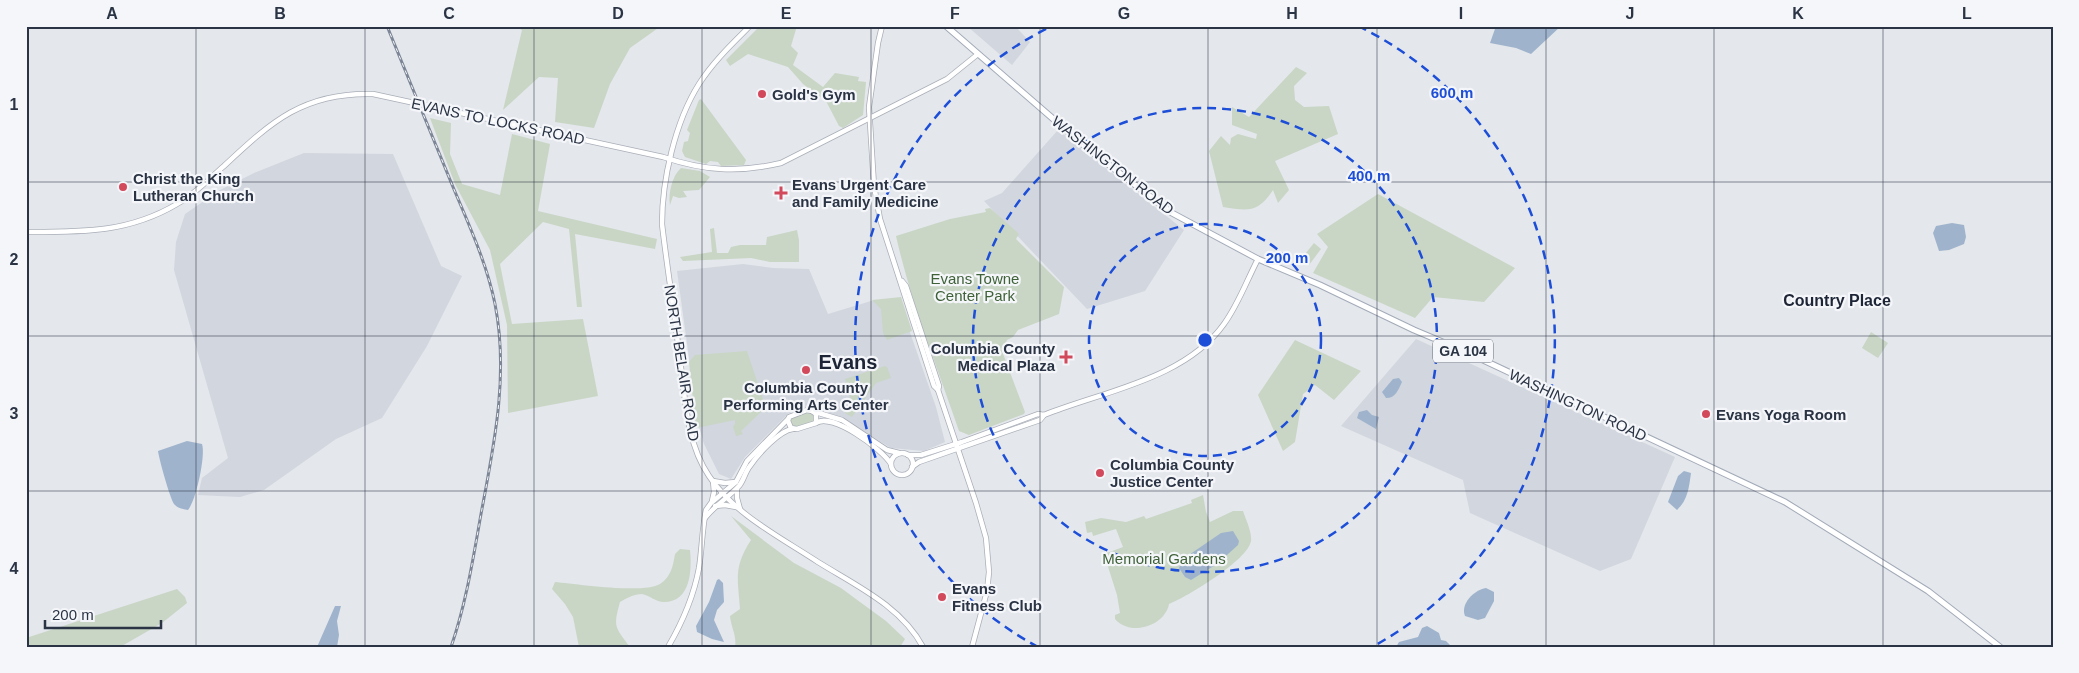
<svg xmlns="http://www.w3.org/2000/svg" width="2079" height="673" viewBox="0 0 2079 673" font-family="Helvetica,sans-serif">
<rect width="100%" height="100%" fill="#e4e7ec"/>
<g fill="#d2d6de">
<polygon points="967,26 1015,26 1030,42 1012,65"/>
<polygon points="1058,130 1184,230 1145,291 1087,309 984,201 1002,193"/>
<polygon points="304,153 393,154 441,266 462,276 427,346 382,418 336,439 264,490 240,497 198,495 202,478 228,458 174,270 176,242 185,214 220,190 254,173"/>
<polygon points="743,264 773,268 809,269 828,314 871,301 898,298 936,407 945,442 924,451 891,448 840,417 811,407 789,413 745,457 731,479 719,474 704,444 698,423 677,271"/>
<polygon points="1416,339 1675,457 1631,559 1600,571 1470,513 1463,480 1341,426"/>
</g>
<g fill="#c9d6c5">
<polygon points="514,26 661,26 630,48 610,84 594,128 555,122 558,78 539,77 503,110 522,30"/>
<polygon points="760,26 797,26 791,46 798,53 793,65 823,87 835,73 859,77 858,81 866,82 863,115 843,128 839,126 827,103 825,94 820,97 803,84 788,67 748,54 730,66 726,60"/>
<path d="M1296 67 1307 73 1294 86 1295 100 1304 107 1329 106 1338 134 1275 161 1289 190 1278 203 1273 190C1258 213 1248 211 1223 207L1209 151 1221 136 1230 145 1231 138 1238 134 1256 139 1257 134 1232 125V107L1249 117Z"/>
<polygon points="701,99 746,160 744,165 721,166 718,162 710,161 706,164 685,157 682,151 684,142 688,141 690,133 687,130 699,100"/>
<polygon points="430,118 451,123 450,154 462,184 500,195 512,134 550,144 538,211 657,239 655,249 575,234 582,307 577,307 569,229 543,222 500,264 512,324 583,319 598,396 508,413 507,325 490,250 455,184"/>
<path d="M681 168 700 171 710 177 699 190 683 191 687 197 679 198 673 196 670 205C668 194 672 176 681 168Z"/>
<polygon points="1378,194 1515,268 1484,302 1433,297 1415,318 1313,273 1328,247 1317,234"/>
<path d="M990 208 1019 234 1016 239 1064 287 1059 314 1018 330 1013 337 1007 340 1002 351 1025 412 1024 414 969 435 959 431C937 366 911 303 896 236L950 219 986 212 985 209Z"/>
<polygon points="714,228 717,253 728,253 731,247 740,245 766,245 767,237 797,230 799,240 799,262 770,262 751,258 683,261 680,257 712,252 710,229"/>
<polygon points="1314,243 1321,249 1309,265 1301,259"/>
<polygon points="901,297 912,331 887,340 883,333 881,309 872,300"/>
<polygon points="1871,332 1888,343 1878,358 1862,348"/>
<polygon points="1295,340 1361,371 1334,400 1315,385 1303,394 1295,442 1283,451 1258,395"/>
<polygon points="747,351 764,402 762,411 741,431 743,434 736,436 733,427 735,424 735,420 696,428 689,362 695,355"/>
<polygon points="885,366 887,367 891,378 876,383 852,417 845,413 851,400 845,379"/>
<polygon points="808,412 814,414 813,422 797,427 792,426 790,423 791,417"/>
<path d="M1203 495 1206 512 1210 522 1233 511H1243C1246 520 1252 532 1251 541 1248 560 1187 597 1169 604 1165 626 1130 637 1115 619V615L1120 613 1117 595 1104 554 1123 547 1116 529 1093 536 1092 532 1087 533 1085 522 1101 518 1126 522 1144 516 1146 519 1192 503 1191 500Z"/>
<path d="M731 516 794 563 841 588 860 602 886 621 905 639 900 647H735C737 636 731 627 730 616L740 609C738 578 733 568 751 540Z"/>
<path d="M680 549 690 550C692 570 691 602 664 602 656 602 649 595 642 594 634 594 627 598 620 602 613 627 615 627 630 647H579L573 617 565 604 552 589 555 582C576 584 644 594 660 584 671 577 673 566 675 554Z"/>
<polygon points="177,589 185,597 187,603 162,623 120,647 26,647 26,638"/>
</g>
<g fill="#9fb4cc">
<polygon points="1496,26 1561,26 1531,54 1516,48 1490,43"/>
<polygon points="1952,223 1964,225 1966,237 1964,244 1949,250 1939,251 1933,233 1936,226"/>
<path d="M1399 378 1402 382C1398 390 1396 398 1386 398L1382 392 1393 379Z"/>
<polygon points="1367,410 1372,415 1379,417 1376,429 1357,418 1359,412"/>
<path d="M187 441 202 444C206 455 196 501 188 510 183 509 177 508 174 504 170 498 159 459 158 451Z"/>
<path d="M1684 471 1691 473C1689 487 1688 500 1677 510L1668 502 1678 476Z"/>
<polygon points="1233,531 1239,541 1238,545 1217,564 1191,580 1185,577 1179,568 1183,559 1221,533"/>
<polygon points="719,579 723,583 724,602 717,610 714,620 724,642 712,639 697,632 696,626 709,602 717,580"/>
<path d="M1486 588 1494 592V601L1485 618 1478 620 1465 616C1460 604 1474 590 1486 588Z"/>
<polygon points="335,606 341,606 337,621 339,635 337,647 317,647"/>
<polygon points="1427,626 1439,633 1441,640 1446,641 1452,647 1396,647 1399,642 1418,637 1422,628"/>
</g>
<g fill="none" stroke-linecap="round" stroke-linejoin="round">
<g stroke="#a9aeb7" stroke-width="6">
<g id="secondary">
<path d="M750 26C731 45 713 62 699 84 675 122 662 180 662 224 667 267 674 309 679 352 685 392 685 441 709 476 734 514 780 537 818 562 855 585 901 606 923 647"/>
<polyline points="882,26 878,43 869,107 874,186 880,219 934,386 938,390"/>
<path d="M26 232C82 232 128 233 177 204 195 194 209 179 224 166 272 121 304 92 373 94L663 157C705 171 738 173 781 163L947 79 978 54"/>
<polyline points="902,281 906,286 939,386 938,390 976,503 986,538 989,572 987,591 972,647"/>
<polygon points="807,410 812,411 816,414 816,423 797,429 791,428 788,421 789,417"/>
<polyline points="812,411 842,420 887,450 899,453"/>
<path d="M816 423C832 412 882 449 891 464"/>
<circle cx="902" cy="464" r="11"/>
<path d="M908 455H921L962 442 1038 414 1044 415C1104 391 1185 379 1224 324 1238 305 1247 280 1258 259"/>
<polyline points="912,467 919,462 1040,420 1044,415"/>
<polyline points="737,489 737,498 740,509"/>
<polyline points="712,501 714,492 713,481 725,483 736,482"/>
<polyline points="715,506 725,505 736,507"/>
<path d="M705 518C715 505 728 498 739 486 744 480 745 472 750 466 758 454 780 430 793 429"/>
<path d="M668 647C682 623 694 595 699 568 702 549 702 529 706 510L711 503 736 482 747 461 788 419"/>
</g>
</g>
<g stroke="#a3abb8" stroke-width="7">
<polyline id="primary" points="946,26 1088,149 1172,213 1258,259 1320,285 1414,330 1464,351 1785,502 1928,591 2000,647"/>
</g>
<use href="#secondary" stroke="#fff" stroke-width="4.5"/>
<use href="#primary" stroke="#fff" stroke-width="5"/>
<g stroke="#7d8696" stroke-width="3">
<path id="rail" d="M387 26C409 80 431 133 453 187 469 225 487 264 495 304 509 375 494 445 481 514 473 559 466 604 451 647"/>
</g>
<use href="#rail" stroke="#f4f6f9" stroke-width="1" stroke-dasharray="4" stroke-linecap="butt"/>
</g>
<path fill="none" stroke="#2b3445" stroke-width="1" stroke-opacity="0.55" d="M196 26V647M365 26V647M534 26V647M702 26V647M871 26V647M1040 26V647M1208 26V647M1377 26V647M1546 26V647M1714 26V647M1883 26V647M26 182H2053M26 336H2053M26 491H2053"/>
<g fill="none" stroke="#1d4ed8" stroke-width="2.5" stroke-dasharray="9 6">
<circle cx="1205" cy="340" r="116"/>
<circle cx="1205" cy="340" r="232"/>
<path d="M1038 647A349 349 0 0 1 1052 26M1358 26A349 349 0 0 1 1372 647"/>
</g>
<g fill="#d1495b" stroke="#f4f6f9" stroke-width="2">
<circle cx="762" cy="94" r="5"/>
<circle cx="123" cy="187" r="5"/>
<path d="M778.5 185.5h5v5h5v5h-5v5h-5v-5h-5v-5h5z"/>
<path d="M1063.5 349.5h5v5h5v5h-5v5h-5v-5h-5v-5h5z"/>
<circle cx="806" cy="370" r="5"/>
<circle cx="1706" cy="414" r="5"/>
<circle cx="1100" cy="473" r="5"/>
<circle cx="942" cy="597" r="5"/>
</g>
<g text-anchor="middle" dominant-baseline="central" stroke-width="4.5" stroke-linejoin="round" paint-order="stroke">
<rect fill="#f4f6f9" stroke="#676e7b" stroke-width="1" x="1433" y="339.5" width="60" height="23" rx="4"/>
<g font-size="14" font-weight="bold" fill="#2b3445">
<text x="1463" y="351">GA 104</text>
</g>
<g font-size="15" font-weight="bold" fill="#2b3445" stroke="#f4f6f9" text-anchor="start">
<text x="772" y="94">Gold's Gym</text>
<text x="133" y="178">Christ the King<tspan x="133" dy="17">Lutheran Church</tspan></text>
<text x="792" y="184">Evans Urgent Care<tspan x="792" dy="17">and Family Medicine</tspan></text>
<text x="1055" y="348" text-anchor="end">Columbia County<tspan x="1055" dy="17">Medical Plaza</tspan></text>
<text x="806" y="387" text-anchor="middle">Columbia County<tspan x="806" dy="17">Performing Arts Center</tspan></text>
<text x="1716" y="414">Evans Yoga Room</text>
<text x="1110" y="464">Columbia County<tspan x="1110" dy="17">Justice Center</tspan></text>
<text x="952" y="588">Evans<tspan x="952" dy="17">Fitness Club</tspan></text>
</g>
<g font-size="15" fill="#2b3445" stroke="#f4f6f9">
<text transform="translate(498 121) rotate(12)">EVANS TO LOCKS ROAD</text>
<text transform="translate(1113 165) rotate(38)">WASHINGTON ROAD</text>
<text transform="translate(682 363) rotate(81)">NORTH BELAIR ROAD</text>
<text transform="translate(1578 405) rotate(25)">WASHINGTON ROAD</text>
</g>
<g font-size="15" fill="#3f6138" stroke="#f4f6f9">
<text x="975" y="278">Evans Towne<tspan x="975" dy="17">Center Park</tspan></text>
<text x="1164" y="558">Memorial Gardens</text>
</g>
<g font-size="16" font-weight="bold" fill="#1d2536" stroke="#f4f6f9">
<text x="1837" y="300">Country Place</text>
</g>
<g font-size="20" font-weight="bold" fill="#1d2536" stroke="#f4f6f9">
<text x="848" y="362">Evans</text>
</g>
</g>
<circle cx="1205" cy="340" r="8" fill="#1d4ed8" stroke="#f4f6f9" stroke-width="2.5"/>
<g font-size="15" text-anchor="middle" font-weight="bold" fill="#1d4ed8" stroke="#f4f6f9" stroke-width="4.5" stroke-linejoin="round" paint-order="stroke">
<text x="1452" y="98">600 m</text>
<text x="1369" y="181">400 m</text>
<text x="1287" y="263">200 m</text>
</g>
<rect width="2079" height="673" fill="none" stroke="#f4f6f9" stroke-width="55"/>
<path d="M45 620v8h116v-8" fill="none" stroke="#2b3445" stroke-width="2.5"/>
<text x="52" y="620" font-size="15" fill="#2b3445" stroke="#f4f6f9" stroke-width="4" paint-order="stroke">200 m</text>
<rect x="28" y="28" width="2024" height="618" fill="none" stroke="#2b3445" stroke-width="2"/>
<g font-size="16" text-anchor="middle" font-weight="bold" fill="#2b3445">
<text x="112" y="19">A</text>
<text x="280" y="19">B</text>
<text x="449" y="19">C</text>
<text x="618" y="19">D</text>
<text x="786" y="19">E</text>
<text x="955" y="19">F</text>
<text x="1124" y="19">G</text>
<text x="1292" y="19">H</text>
<text x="1461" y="19">I</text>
<text x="1630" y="19">J</text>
<text x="1798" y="19">K</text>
<text x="1967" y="19">L</text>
<text x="14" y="110">1</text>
<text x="14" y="265">2</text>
<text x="14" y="419">3</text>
<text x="14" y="574">4</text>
</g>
</svg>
